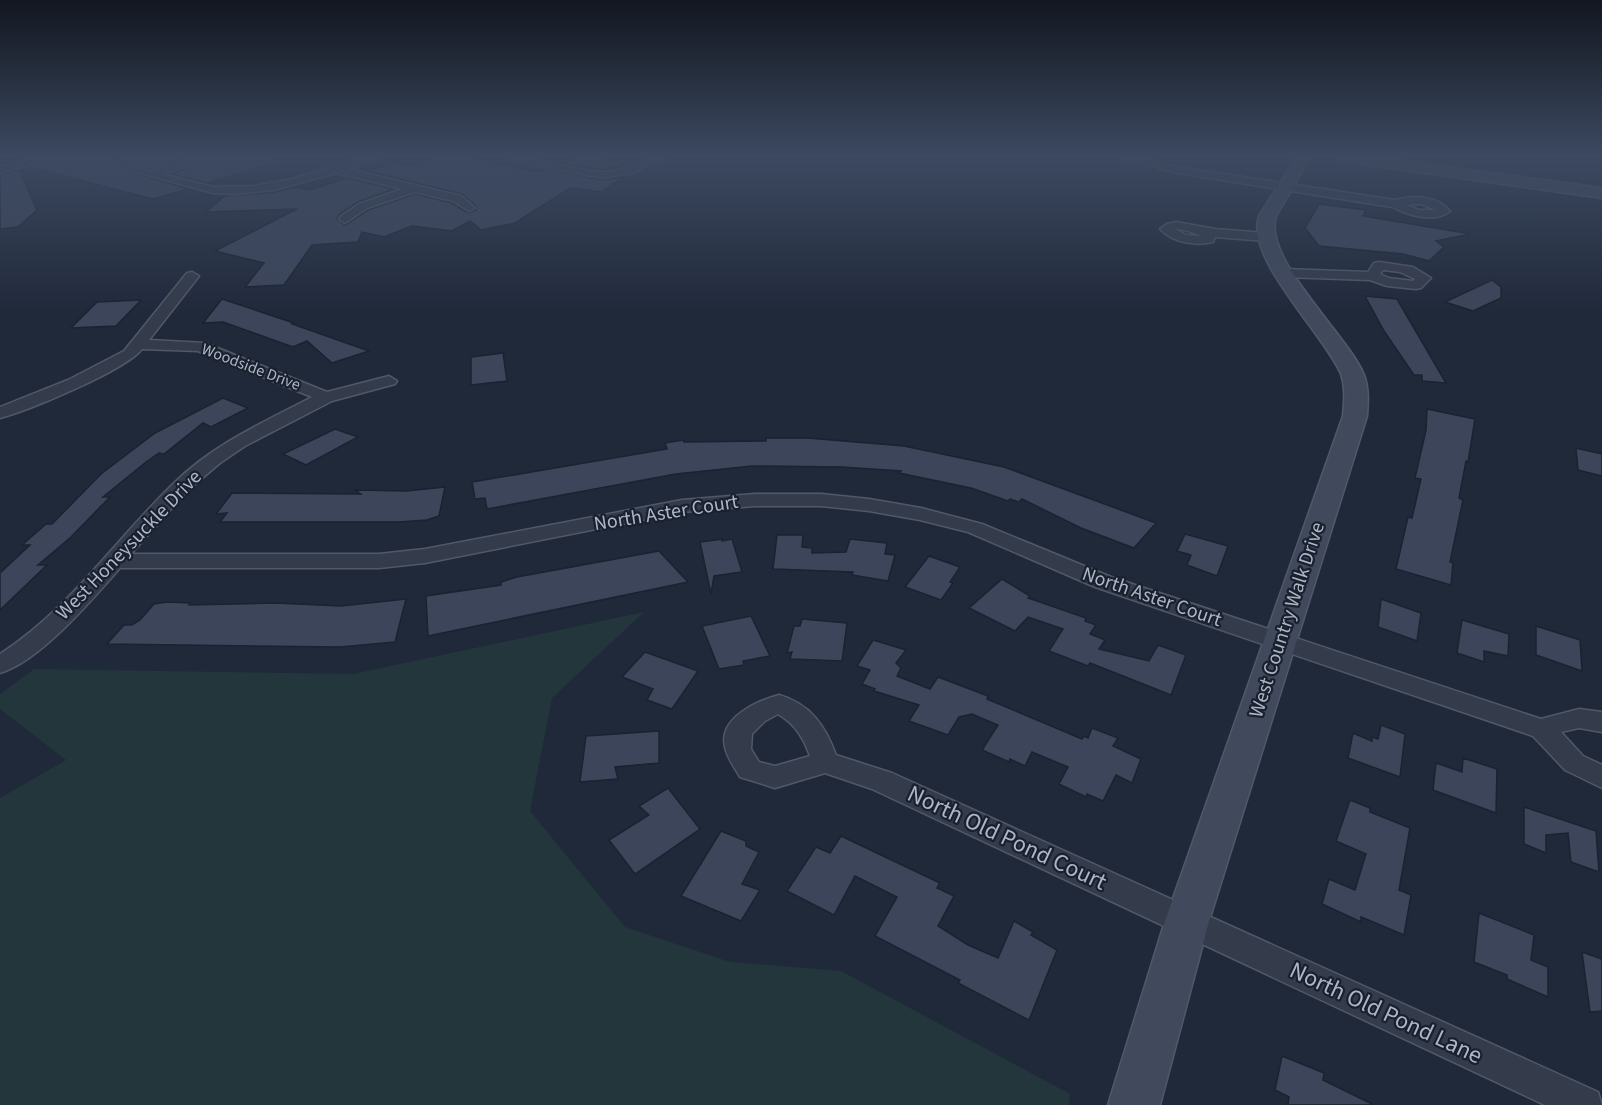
<svg xmlns="http://www.w3.org/2000/svg" width="1602" height="1105" viewBox="0 0 1602 1105" font-family="'Source Sans 3',sans-serif">
<rect width="100%" height="100%" fill="#20293a"/>
<polygon fill="#22363b" points="644,612 552,698 530,811 625,927 730,962 841,971 1070,1094 1069,1105 0,1105 0,798 66,760 0,709 0,694 34,669 353,674"/>
<g fill="#3c455a" stroke="#1b2230" stroke-width="1.5">
<polygon points="56,158 83,158 189,189 153,199 29,167"/>
<polygon points="111,158 188,158 151,169"/>
<polygon points="214,158 274,158 275,163 207,183 171,174"/>
<polygon points="434,158 471,158 538,172 546,169 602,180 624,177 601,192 570,188 515,223 481,230 470,221 452,231 412,226 384,237 362,232 358,242 312,245 284,285 245,287 264,263 215,251 297,209 206,212 225,196 274,192 295,187 310,190 347,178 394,189 358,202 340,214 337,219 345,225 368,210 415,194 452,203 468,213 476,210 476,206 462,194 367,171 394,162 411,166"/>
<polygon points="574,158 603,158 630,164 601,170 561,163"/>
<polygon points="19,170 37,210 18,227 0,229 0,175"/>
<polygon points="1319,204 1366,210 1363,216 1471,234 1436,241 1444,247 1429,261 1403,254 1319,246 1305,228"/>
<polygon points="1492,280 1501,287 1501,298 1473,311 1445,302"/>
<polygon points="1365,296 1397,299 1446,383 1422,381 1422,375 1414,375 1384,331"/>
<polygon points="222,299 294,323 292,324 369,351 332,363 307,341 293,347 223,322 203,323"/>
<polygon points="141,300 116,326 71,328 97,302"/>
<polygon points="503,353 507,381 471,385 471,357"/>
<polygon points="223,398 248,408 211,427 203,423 164,454 159,453 146,462 103,497 110,497 71,537 38,565 47,565 0,610 0,573 30,545 22,545 46,524 52,524 101,474 155,433"/>
<polygon points="1427,409 1475,419 1468,462 1466,461 1459,498 1463,500 1450,562 1453,563 1451,585 1396,569 1408,517 1412,518 1421,479 1415,478 1426,430"/>
<polygon points="335,429 358,437 306,465 283,454"/>
<polygon points="766,438 807,438 904,446 1004,467 1156,523 1134,548 1081,528 1022,499 1019,502 1010,499 1008,501 971,488 899,473 901,471 842,467 752,466 676,474 487,509 485,498 475,499 472,482 667,449 665,443 683,440 684,442 766,441"/>
<polygon points="1576,448 1602,454 1602,476 1578,470"/>
<polygon points="445,487 439,516 427,520 399,522 220,522 227,513 216,514 232,493 361,494 355,490 406,491"/>
<polygon points="1185,534 1228,546 1217,576 1187,565 1191,555 1177,551"/>
<polygon points="777,535 803,535 802,547 812,548 812,553 846,552 850,539 887,543 885,554 895,555 888,581 852,575 853,572 773,569"/>
<polygon points="723,539 722,541 732,539 742,572 714,576 711,594 700,542"/>
<polygon points="659,551 688,582 428,636 426,596 501,585 501,582 517,577"/>
<polygon points="929,556 960,567 950,582 953,583 941,600 905,587"/>
<polygon points="1002,579 1030,596 1028,598 1086,618 1085,621 1096,625 1090,634 1105,640 1099,649 1149,661 1158,645 1186,655 1171,695 1090,663 1088,666 1049,651 1063,629 1028,617 1015,631 969,608"/>
<polygon points="406,599 395,642 340,647 107,644 124,625 132,625 140,620 154,604 167,602 190,603 189,605 275,603 341,606"/>
<polygon points="1381,599 1421,613 1417,641 1378,627"/>
<polygon points="751,616 770,656 743,661 744,665 719,669 702,626"/>
<polygon points="802,619 847,623 842,661 790,659 792,652 787,653 794,626 800,626"/>
<polygon points="1462,620 1509,634 1508,656 1484,651 1484,662 1457,653"/>
<polygon points="1536,626 1580,640 1582,671 1536,655"/>
<polygon points="873,640 906,650 896,663 901,668 897,676 930,689 938,677 988,696 987,699 1082,739 1084,736 1088,738 1092,728 1118,738 1113,746 1141,759 1132,783 1116,775 1103,801 1087,794 1086,797 1059,784 1068,767 1032,752 1025,766 1010,759 1009,762 982,750 998,725 972,714 959,717 948,735 909,721 919,705 874,691 875,689 862,684 870,670 857,666"/>
<polygon points="645,652 698,671 672,709 647,700 653,689 622,677"/>
<polygon points="1381,725 1405,734 1400,777 1348,758 1353,733 1372,741 1372,737 1378,739"/>
<polygon points="659,731 659,763 615,767 618,779 580,782 586,736"/>
<polygon points="1463,758 1497,769 1496,813 1433,790 1436,763 1462,772"/>
<polygon points="668,788 700,829 635,874 609,840 649,815 639,806"/>
<polygon points="1350,800 1370,808 1370,812 1410,828 1399,890 1411,895 1404,935 1361,917 1361,922 1322,904 1329,879 1355,890 1366,854 1336,841"/>
<polygon points="1524,807 1596,831 1599,872 1571,862 1568,833 1546,835 1546,853 1524,844"/>
<polygon points="721,831 746,841 746,846 759,852 742,884 760,890 741,921 681,896"/>
<polygon points="841,836 940,883 937,888 954,896 938,926 968,945 998,958 1014,921 1033,932 1031,935 1057,950 1029,1020 958,983 960,980 875,936 897,897 855,876 834,915 787,891 816,847 830,853"/>
<polygon points="1479,913 1534,935 1531,960 1548,967 1548,997 1507,979 1507,975 1474,962"/>
<polygon points="1582,952 1602,959 1602,1011 1590,1012"/>
<polygon points="1282,1056 1324,1073 1323,1080 1374,1105 1288,1105 1289,1097 1275,1090"/>
</g>
<g fill="none" stroke-linecap="round" stroke-linejoin="round">
<g stroke="#515868" stroke-width="3">
<g id="street">
<polygon points="36,158 54,158 0,173 0,167"/>
<polygon points="85,158 102,158 151,171 196,158 212,158 163,174 213,187 254,186 292,179 362,158 377,158 348,169 461,196 475,208 469,211 453,201 415,192 367,208 345,223 339,219 341,216 359,204 402,189 336,173 274,190 234,194 213,193"/>
<path d="M509 158C541 158 570 170 601 172 623 173 642 158 664 158L632 173 602 178 514 161Z"/>
<path d="M1122 158H1140L1177 167 1395 200C1413 195 1436 195 1450 211 1434 224 1408 215 1392 207L1177 173ZM1421 204 1436 210H1419L1406 205Z"/>
<path d="M1176 222 1215 229 1266 233 1272 237 1266 241 1215 237 1213 242C1196 246 1173 243 1160 229L1167 224ZM1175 229 1185 230 1202 236 1186 235Z"/>
<path d="M1379 262 1413 267 1431 278 1421 288 1416 289 1387 286 1370 280 1285 277 1278 273 1285 269 1368 272 1374 263ZM1383 270 1400 272 1415 279 1413 281 1389 278 1380 274Z"/>
<path d="M192 272 199 276 149 340 205 343 327 392 389 376 397 381 395 384 332 401 245 446 220 463 187 491 131 554H379L425 549 682 500 755 494H821L869 499 921 508 982 524 1111 577 1541 719 1579 709 1602 712V732L1579 728 1561 732 1583 756 1602 765V788L1565 770 1533 736 1095 587 968 532 920 520 869 511 821 506H755L682 512 425 563 379 568H120C93 599 39 662 0 673V654C69 610 115 540 173 484 212 445 264 422 312 397L198 351 142 349C126 370 28 411 0 418V407L68 380 124 351 187 273Z"/>
<path d="M779 695C810 704 825 725 836 755L892 773 1598 1092 1602 1105H1545L872 789 825 773 775 788 740 777C735 768 727 758 725 747 718 718 757 701 779 695ZM778 714C795 724 803 737 810 756L775 766 759 762 751 749 752 734 765 721Z"/>
</g>
</g>
<g stroke="#515868" stroke-width="3">
<g id="secondary">
<path d="M1296 158H1310L1276 216C1262 259 1348 335 1364 375 1369 388 1368 402 1367 416L1209 921 1160 1105H1108L1165 921 1343 416C1344 402 1346 388 1341 374 1325 335 1244 258 1259 216Z"/>
<polygon points="1339,158 1379,158 1602,188 1602,198 1346,162"/>
</g>
</g>
<use href="#street" fill="#343b4a" fill-rule="evenodd"/>
<use href="#secondary" fill="#41495d" fill-rule="evenodd"/>
</g>
<linearGradient id="sky" x2="0" y2="1"><stop stop-color="#121720"/><stop offset="0.5" stop-color="#3c4960"/><stop offset="1" stop-color="#3c4960" stop-opacity="0"/></linearGradient>
<rect width="1602" height="313" fill="url(#sky)"/>
<g text-anchor="middle" dominant-baseline="central" stroke-width="4.5" stroke-linejoin="round" paint-order="stroke">
<g font-size="16" fill="#aeb5c6" stroke="#19202e">
<text transform="translate(251 367) rotate(21)">Woodside Drive</text>
</g>
<g font-size="20" fill="#aeb5c6" stroke="#19202e">
<text transform="translate(666 513) rotate(-9)">North Aster Court</text>
<text transform="translate(129 545) rotate(-46)">West Honeysuckle Drive</text>
<text transform="translate(1152 597) rotate(19)">North Aster Court</text>
<text transform="translate(1287 620) rotate(-72)">West Country Walk Drive</text>
</g>
<g font-size="24" fill="#aeb5c6" stroke="#19202e">
<text transform="translate(1007 838) rotate(25)">North Old Pond Court</text>
<text transform="translate(1386 1013) rotate(25)">North Old Pond Lane</text>
</g>
</g>
</svg>
